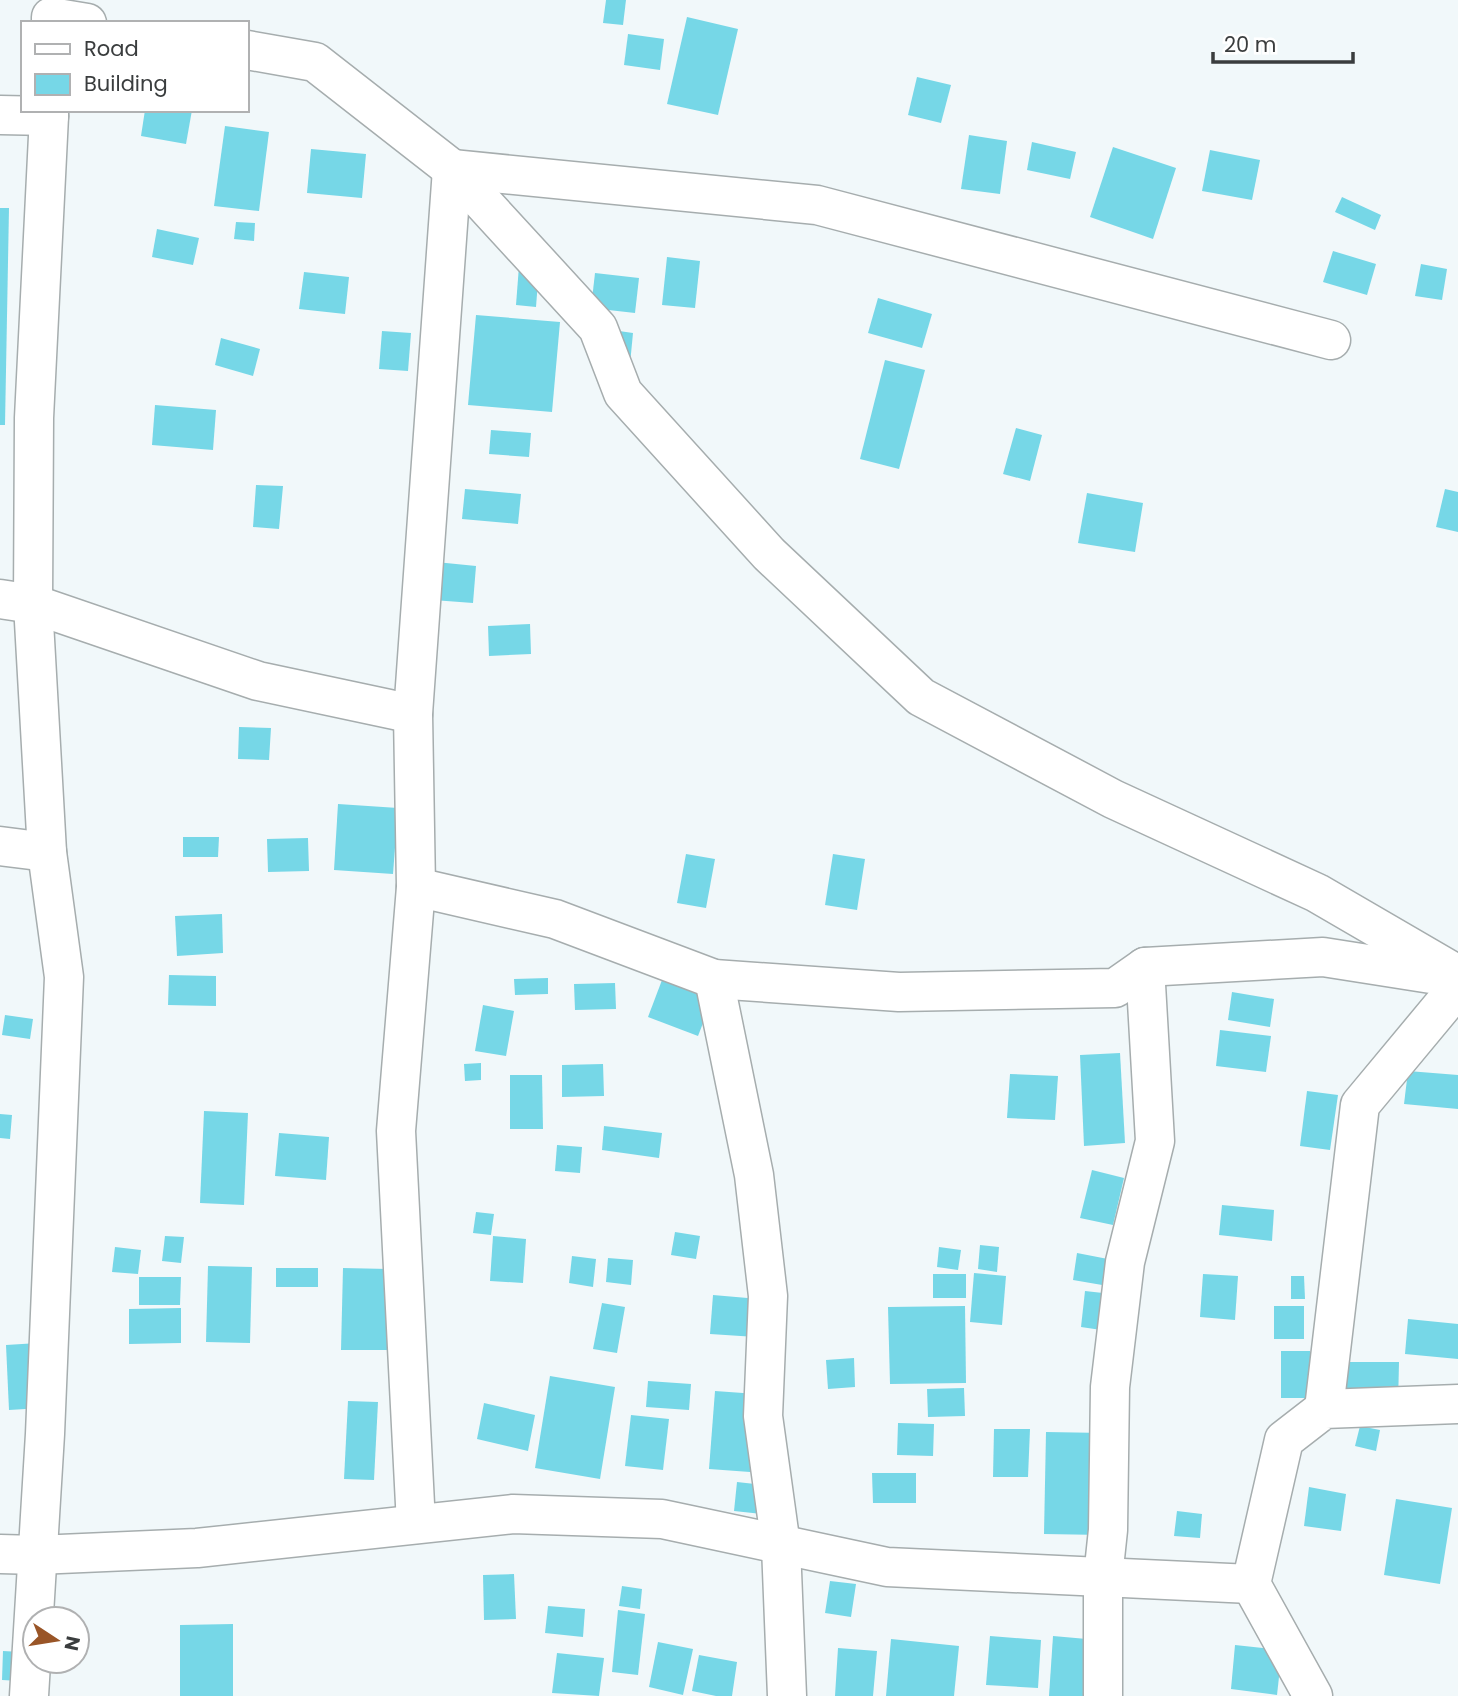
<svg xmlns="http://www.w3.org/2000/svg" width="1458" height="1696" viewBox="0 0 1458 1696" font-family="Poppins,sans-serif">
<rect width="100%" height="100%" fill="#f1f8fa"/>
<g fill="#76d7e7">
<polygon points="606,0 626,0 623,25 603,23"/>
<polygon points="687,17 738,29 718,115 667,104"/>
<polygon points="628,34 664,39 660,70 624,65"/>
<polygon points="917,77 951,85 941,123 908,115"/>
<polygon points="145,110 192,110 186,144 141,136"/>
<polygon points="225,126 269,132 259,211 214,206"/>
<polygon points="969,135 1007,141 1000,194 961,189"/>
<polygon points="1032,142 1076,152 1070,179 1027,170"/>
<polygon points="1113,147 1176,168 1153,239 1090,217"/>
<polygon points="311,149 366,154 362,198 307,193"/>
<polygon points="1210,150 1260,160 1252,200 1202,191"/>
<polygon points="1342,197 1381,215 1375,230 1335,212"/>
<polygon points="0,208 9,208 5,425 0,425"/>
<polygon points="236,222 255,223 254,241 234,239"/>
<polygon points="157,229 199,238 193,265 152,257"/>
<polygon points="1333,251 1376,264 1367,295 1323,282"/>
<polygon points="667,257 700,261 695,308 662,305"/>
<polygon points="1421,264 1447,269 1442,300 1415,296"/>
<polygon points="519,266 539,268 536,307 516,305"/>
<polygon points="304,272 349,277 345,314 299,309"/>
<polygon points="595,273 639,278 635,313 591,308"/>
<polygon points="878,298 932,314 922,348 868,333"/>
<polygon points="476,315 560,322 552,412 468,405"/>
<polygon points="382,331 411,333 408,371 379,369"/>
<polygon points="619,331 633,333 630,364"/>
<polygon points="221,338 260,349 253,376 215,365"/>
<polygon points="885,360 925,370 899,469 860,459"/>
<polygon points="155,405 216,410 213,450 152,445"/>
<polygon points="1016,428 1042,435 1030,481 1003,474"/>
<polygon points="491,430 531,433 529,457 489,454"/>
<polygon points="256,485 283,486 279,529 253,527"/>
<polygon points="465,489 521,494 518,524 462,519"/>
<polygon points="1445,489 1458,492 1458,532 1436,527"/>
<polygon points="1087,493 1143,503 1135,552 1078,543"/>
<polygon points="436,562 476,566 473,603 433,600"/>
<polygon points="530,624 531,654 489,656 488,626"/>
<polygon points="239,727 271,728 269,760 238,759"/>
<polygon points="338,804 398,808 393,874 334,870"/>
<polygon points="183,837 219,837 218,857 183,857"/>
<polygon points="308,838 309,871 268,872 267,839"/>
<polygon points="686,854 715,859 706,908 677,903"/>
<polygon points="833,854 865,859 857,910 825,905"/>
<polygon points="222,914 223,953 177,956 175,916"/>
<polygon points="169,975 216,976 216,1006 168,1005"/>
<polygon points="548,978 548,994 515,995 514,979"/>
<polygon points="662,980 712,1000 698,1036 648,1017"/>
<polygon points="615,983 616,1009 575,1010 574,984"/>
<polygon points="1232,992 1274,999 1270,1027 1228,1020"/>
<polygon points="483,1005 514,1011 506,1056 475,1051"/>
<polygon points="5,1015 33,1019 30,1039 2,1035"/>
<polygon points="1220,1030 1271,1036 1266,1072 1216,1066"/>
<polygon points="1120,1053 1125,1143 1084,1146 1080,1055"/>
<polygon points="481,1063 481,1080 465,1081 464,1064"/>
<polygon points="603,1064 604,1096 562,1097 562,1065"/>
<polygon points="1408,1071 1458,1075 1458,1109 1404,1104"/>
<polygon points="1010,1074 1058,1076 1055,1120 1007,1118"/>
<polygon points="510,1075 542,1075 543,1129 510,1129"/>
<polygon points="1307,1091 1338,1095 1330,1150 1300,1146"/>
<polygon points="204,1111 248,1113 244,1205 200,1203"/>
<polygon points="0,1114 12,1115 10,1139 0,1138"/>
<polygon points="604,1126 662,1133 659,1158 602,1150"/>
<polygon points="279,1133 329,1137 326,1180 275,1176"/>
<polygon points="557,1145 582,1147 580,1173 555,1171"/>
<polygon points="1092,1170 1124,1178 1113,1225 1080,1218"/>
<polygon points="1222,1205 1274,1210 1272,1241 1219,1235"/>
<polygon points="476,1212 494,1214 491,1235 473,1233"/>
<polygon points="675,1232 700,1236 696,1259 671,1255"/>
<polygon points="165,1236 184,1237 181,1263 162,1261"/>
<polygon points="493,1236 526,1239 523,1283 490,1281"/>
<polygon points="980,1245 999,1247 997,1272 978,1269"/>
<polygon points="115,1247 141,1250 138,1274 112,1272"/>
<polygon points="939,1247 961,1250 958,1270 937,1267"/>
<polygon points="1077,1253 1113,1260 1108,1286 1073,1280"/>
<polygon points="572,1256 596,1259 593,1287 569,1283"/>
<polygon points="608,1258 633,1260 631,1285 606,1282"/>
<polygon points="208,1266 252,1267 250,1343 206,1342"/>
<rect x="276" y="1268" width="42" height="19"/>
<polygon points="343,1268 389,1269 387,1350 341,1350"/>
<polygon points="974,1273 1006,1276 1002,1325 970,1322"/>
<rect x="933" y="1274" width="33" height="24"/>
<polygon points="1203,1274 1238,1276 1235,1320 1200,1317"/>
<polygon points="1291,1276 1304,1276 1305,1299 1291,1299"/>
<polygon points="139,1277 181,1277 180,1305 139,1305"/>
<polygon points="1085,1291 1112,1294 1108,1331 1081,1327"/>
<polygon points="713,1295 759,1299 756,1337 710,1334"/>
<polygon points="602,1303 625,1307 617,1353 593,1349"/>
<polygon points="965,1306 966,1383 890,1384 888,1307"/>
<rect x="1274" y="1306" width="30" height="33"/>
<polygon points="181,1308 181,1343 129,1344 129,1309"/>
<polygon points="1408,1319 1458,1324 1458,1359 1405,1354"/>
<polygon points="38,1343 42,1408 9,1410 6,1345"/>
<rect x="1281" y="1351" width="29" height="47"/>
<polygon points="854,1358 855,1387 828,1389 826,1360"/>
<polygon points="1333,1362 1399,1362 1398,1405 1332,1405"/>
<polygon points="550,1376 615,1387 600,1479 535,1468"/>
<polygon points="648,1381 691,1384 689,1410 646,1407"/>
<polygon points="964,1388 965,1416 928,1417 927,1389"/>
<polygon points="715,1391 757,1394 750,1472 709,1469"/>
<polygon points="348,1401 378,1402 374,1480 344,1479"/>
<polygon points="484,1403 535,1415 528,1451 477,1439"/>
<polygon points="631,1415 669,1419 663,1470 625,1466"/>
<polygon points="898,1423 934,1424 933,1456 897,1455"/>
<polygon points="1360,1426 1380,1430 1376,1451 1355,1446"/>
<polygon points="994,1429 1030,1429 1028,1477 993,1477"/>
<polygon points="1046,1432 1105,1433 1103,1535 1044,1534"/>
<polygon points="872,1473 916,1473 916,1503 873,1503"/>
<polygon points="737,1482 765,1485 762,1514 734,1511"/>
<polygon points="1309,1487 1346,1494 1341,1531 1304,1526"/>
<polygon points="1396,1499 1452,1508 1440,1584 1384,1575"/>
<polygon points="1177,1511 1202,1514 1200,1538 1174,1536"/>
<polygon points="514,1574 516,1619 484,1620 483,1575"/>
<polygon points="830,1581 856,1584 851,1617 825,1613"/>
<polygon points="622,1586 642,1589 640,1609 619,1606"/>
<polygon points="548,1606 585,1609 583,1637 545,1633"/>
<polygon points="618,1610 645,1614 638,1675 612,1672"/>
<polygon points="233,1624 233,1696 180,1696 180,1625"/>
<polygon points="990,1636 1041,1640 1038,1688 986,1685"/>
<polygon points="1053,1636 1098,1640 1094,1696 1049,1696"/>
<polygon points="891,1639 959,1646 954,1696 886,1696"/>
<polygon points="658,1642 693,1649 683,1695 649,1687"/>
<polygon points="1235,1645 1282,1650 1277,1695 1231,1689"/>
<polygon points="838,1648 877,1651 873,1696 835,1696"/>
<polygon points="3,1651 21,1652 20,1681 2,1680"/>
<polygon points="557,1653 604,1658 599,1696 552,1693"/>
<polygon points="699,1655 737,1662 732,1696 716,1696 692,1691"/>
</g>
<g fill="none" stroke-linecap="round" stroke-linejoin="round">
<g stroke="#a6adae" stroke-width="41">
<g id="street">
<polyline points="51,23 51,17 87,23"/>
<polyline points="247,50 315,62 452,169 598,328 623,393 769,554 921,697 1113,799 1317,893 1458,975"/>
<polyline points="0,115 49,116 49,110"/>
<polyline points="0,599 33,604 258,681 413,714"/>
<polyline points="0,846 47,852"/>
<polyline points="416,887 555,919 714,979 899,992 1115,988 1145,967 1323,957 1444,976"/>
<polyline points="714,979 754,1175 768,1296 763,1416 781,1546 787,1696"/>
<polyline points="1324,1409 1360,1105 1458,987"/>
<polyline points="416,1524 396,1131 416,887 413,714 452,169 817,205 1331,340"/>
<polyline points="0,1554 37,1555 197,1548 513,1514 662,1519 887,1567 1251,1584"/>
<polyline points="29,1696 45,1434 64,977 47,852 33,604 34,418 49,116"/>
<polyline points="1103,1696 1103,1577 1108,1530 1110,1387 1125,1262 1155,1141 1145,967"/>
<polyline points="1313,1696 1251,1584 1284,1440 1324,1409 1458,1404"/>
</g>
</g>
<use href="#street" stroke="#fff" stroke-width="38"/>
</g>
<rect x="21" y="21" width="228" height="91" fill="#ffffff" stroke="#b0b1b2" stroke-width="2"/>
<rect x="35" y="44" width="35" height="10" fill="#ffffff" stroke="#b0b1b2" stroke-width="2"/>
<text x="84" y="56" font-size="21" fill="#3a3d3e">Road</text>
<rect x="35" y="74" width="35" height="21" fill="#76d7e7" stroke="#b0b1b2" stroke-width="2"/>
<text x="84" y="91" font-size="21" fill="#3a3d3e">Building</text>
<g transform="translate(56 1640) rotate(102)"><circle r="33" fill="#ffffff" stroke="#b0b1b2" stroke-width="2"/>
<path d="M0-5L12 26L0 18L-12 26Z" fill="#995527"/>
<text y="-10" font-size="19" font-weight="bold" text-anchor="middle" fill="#3a3d3e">N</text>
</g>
<path d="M1213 52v10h140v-10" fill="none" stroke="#3a3d3e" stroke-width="3.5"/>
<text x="1224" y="52" font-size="21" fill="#3a3d3e" stroke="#ffffff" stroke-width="5" paint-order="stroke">20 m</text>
</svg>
